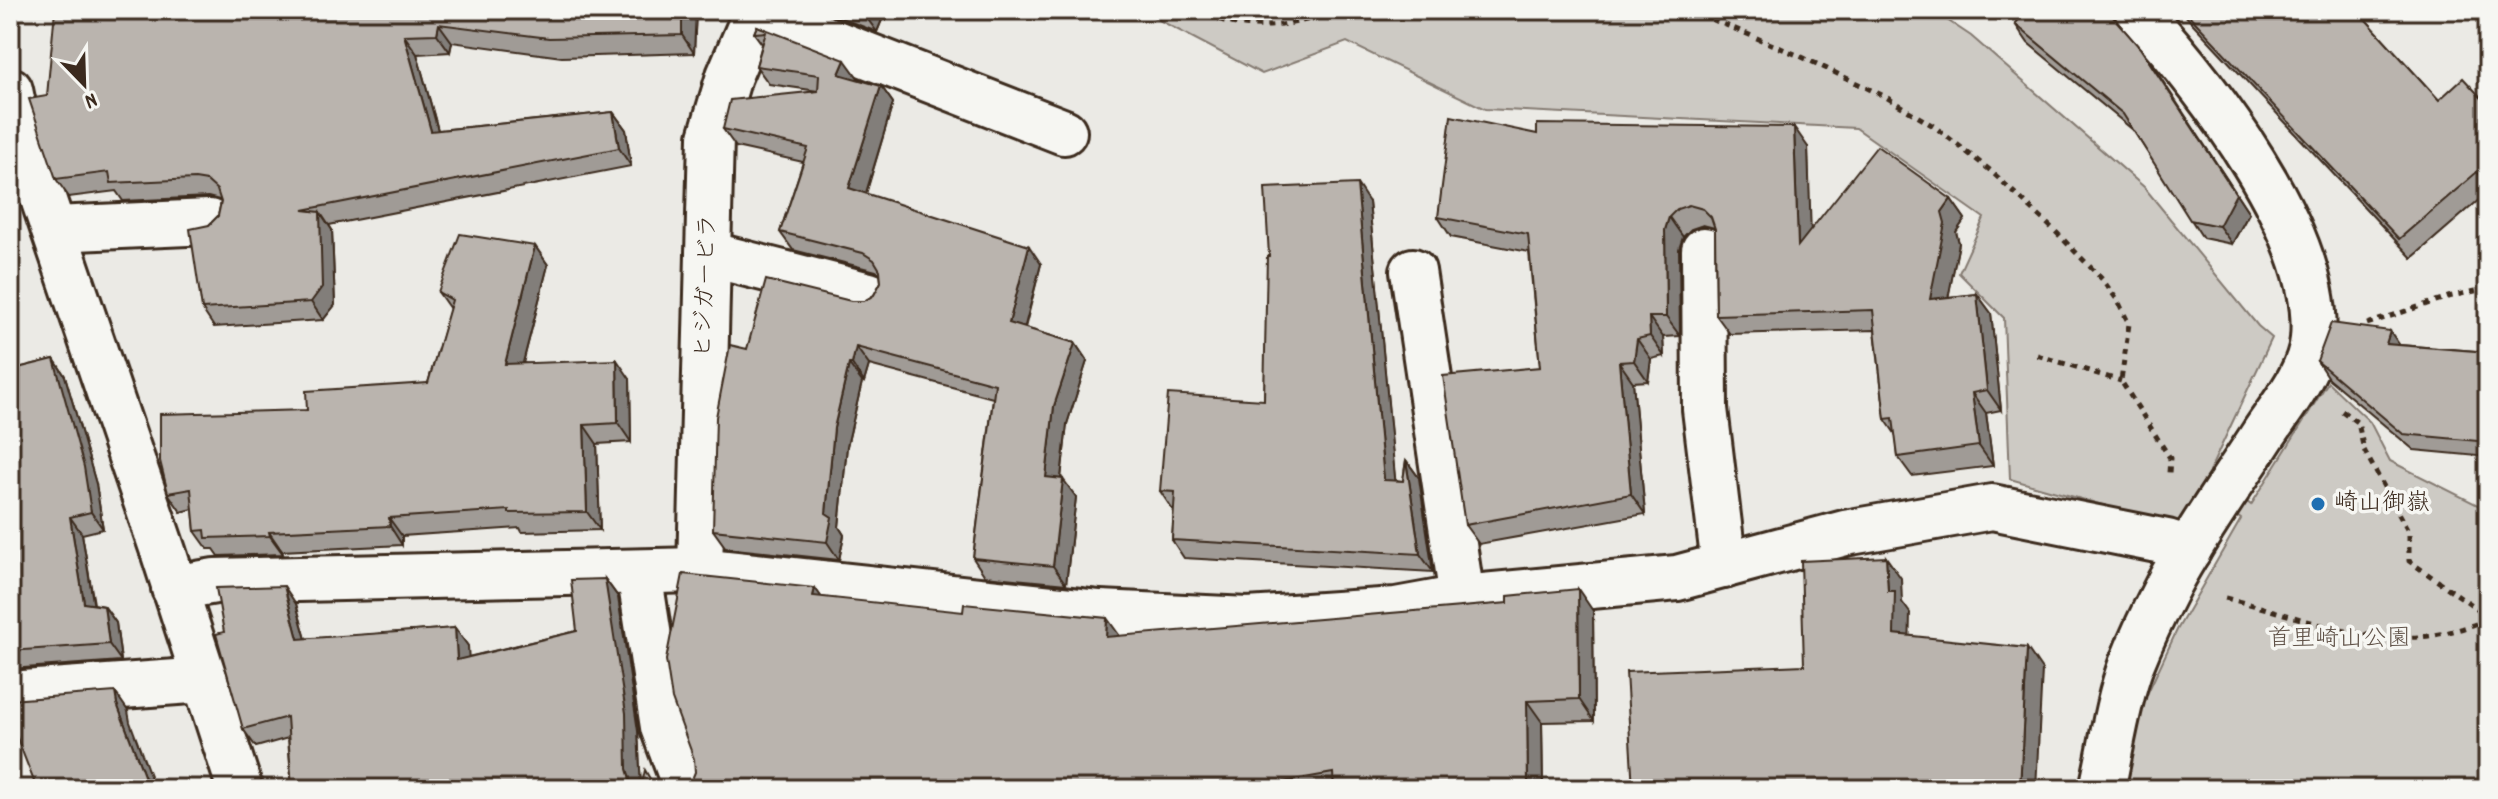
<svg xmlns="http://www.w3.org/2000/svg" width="2498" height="799" viewBox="0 0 2498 799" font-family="Dekko,'Klee One',sans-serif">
<rect width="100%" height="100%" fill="#ebeae5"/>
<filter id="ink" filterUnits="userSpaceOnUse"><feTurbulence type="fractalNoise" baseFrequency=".0125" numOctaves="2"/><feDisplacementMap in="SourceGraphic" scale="16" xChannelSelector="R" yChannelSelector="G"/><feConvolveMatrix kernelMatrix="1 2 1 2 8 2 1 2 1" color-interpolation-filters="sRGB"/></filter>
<g filter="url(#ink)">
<polygon fill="#cdcac4" stroke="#847a71" stroke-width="2" points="1140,10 1932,10 1971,36 2144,187 2258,326 2272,338 2209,472 2251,505 2328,382 2370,422 2390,461 2488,510 2488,789 2125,789 2134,722 2177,630 2241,519 2199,490 2181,527 2010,479 2004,318 1959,273 1984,218 1856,128 1485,109 1347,42 1262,74"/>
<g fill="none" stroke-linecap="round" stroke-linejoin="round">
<g stroke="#3b2a1e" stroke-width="50">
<g id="minor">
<polyline points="756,12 1064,132"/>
<polyline points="10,90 16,119 164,554 240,789"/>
<polyline points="54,229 209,222"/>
<polyline points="1704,250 1705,409 1724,566"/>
<polyline points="708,254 869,295"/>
<polyline points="1413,271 1462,598"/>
<polyline points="700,570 711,137 729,76 757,10"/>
<polyline points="639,572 663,727 686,789"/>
<polyline points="174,588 215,581 700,570 1100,613 1248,620 1396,610 1462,598 1677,578 1845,533 1992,507 2167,542 2189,549"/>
<polyline points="10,694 205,680"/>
<path d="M2102 789C2111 750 2117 703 2131 665 2142 637 2155 610 2169 583 2197 531 2232 483 2263 435 2282 406 2310 374 2313 339 2323 233 2204 84 2137 10"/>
</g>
</g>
<g stroke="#3b2a1e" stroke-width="5" stroke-dasharray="6 6" stroke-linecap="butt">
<path d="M1197 10C1242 34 1289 29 1335 10"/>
<polyline points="1690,10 1802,57 1886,97 1935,127 1991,171 2054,230 2102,279 2118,301 2129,324 2121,381 2170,458 2169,473"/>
<polyline points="2367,324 2448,297 2488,288"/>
<polyline points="2037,355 2121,381"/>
<polyline points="2342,411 2358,423 2364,450 2409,533 2409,561 2488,616"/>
<path d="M2225 598C2321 620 2388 662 2488 619"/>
<polyline points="2228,789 2230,784"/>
</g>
<use href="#minor" stroke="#f6f6f2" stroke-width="44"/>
</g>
<g fill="#a09b96" stroke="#3b2a1e" stroke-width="2">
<polygon points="55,10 696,10 694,53 562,57 452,42 450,52 417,54 438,130 613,112 626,130 631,166 329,225 332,230 335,305 323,320 214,327 202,309 209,225 218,216 221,202 220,200 208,197 123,201 116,191 69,197 56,179"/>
<polygon points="820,10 886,10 877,32"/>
<polygon points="2027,10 2113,10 2114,18 2153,66 2249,213 2232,244 2203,238 2133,130 2028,43 2015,24"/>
<polygon points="2180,10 2357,10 2439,100 2488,105 2488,192 2412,258"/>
<polygon points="757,26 857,79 881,86 893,103 866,194 1041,264 1025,328 1075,343 1087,361 1067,424 1061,479 1076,497 1066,584 985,576 973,558 993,398 869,365 864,382 862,382 847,446 839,527 844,535 839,560 726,548 713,530 747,349 851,301 864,301 874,295 881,282 880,274 876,271 793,250 780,232 803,162 736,147 723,129 818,91 769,84 756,66 762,44 754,33"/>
<polygon points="1537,134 1808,147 1810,230 1951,199 1965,219 1956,232 1959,243 1948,297 1977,294 1991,313 2001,410 1986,413 1993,466 1912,476 1898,457 1896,435 1885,419 1875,330 1730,334 1716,315 1715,228 1703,225 1691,229 1683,237 1679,249 1680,336 1663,337 1664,356 1651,359 1648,381 1633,382 1645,514 1479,544 1465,525 1540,367 1529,252 1451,237 1438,217"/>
<polygon points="10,179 18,203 10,204"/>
<polygon points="1369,202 1395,480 1403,481 1406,460 1419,478 1433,572 1184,558 1172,540 1174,509 1172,509 1160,491 1264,400 1269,256"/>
<polygon points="10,231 16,244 10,246"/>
<polygon points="535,246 548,265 523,363 630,379 631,442 597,444 600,530 522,532 520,528 402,536 402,545 282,551 283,554 219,556 214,549 208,549 195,531 193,509 181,512 168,493 307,410 428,383 450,309 438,292"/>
<polygon points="2400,345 2488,352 2488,457 2414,450 2328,378 2317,361"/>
<polygon points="10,353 14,369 54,359 65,376 96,484 103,529 82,534 94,604 104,606 116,623 121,661 10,669"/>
<polygon points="605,579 618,597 638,731 641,789 292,789 288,738 256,747 243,729 224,632 296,604 306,639 455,628 468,646 468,657 577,631"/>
<polygon points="815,588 821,597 1120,636 1593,611 1594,721 1542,722 1543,789 683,789 690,784"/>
</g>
<g fill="#827e7a" stroke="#3b2a1e" stroke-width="2">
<polygon points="682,10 696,10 694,53 682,35"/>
<polygon points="865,10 886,10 877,32 864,14"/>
<polygon points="439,24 452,42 450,52 437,34"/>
<polygon points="404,35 417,54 443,149 431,131"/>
<polygon points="2140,48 2249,213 2232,244 2219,226"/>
<polygon points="845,60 858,78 852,92 839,74"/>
<polygon points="881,86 893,103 862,206 849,188"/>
<polygon points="613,112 626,130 631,166 619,148"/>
<polygon points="1794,127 1808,147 1812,266 1798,246"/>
<polygon points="10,179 18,203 10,191"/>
<polygon points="1357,184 1369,202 1397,498 1384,480"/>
<polygon points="1951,199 1965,219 1956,232 1959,243 1944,319 1930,299 1942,212"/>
<polygon points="320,212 332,230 335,305 323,320 311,302"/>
<polygon points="1669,217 1683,237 1679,249 1680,336 1666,317 1665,230"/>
<polygon points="535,246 548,265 518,382 505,364"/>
<polygon points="1029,246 1041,264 1021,341 1009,323"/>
<polygon points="1977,294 1991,313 2001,410 1987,390"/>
<polygon points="1649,317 1663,337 1664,356 1650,336"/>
<polygon points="2390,331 2401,347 2386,344"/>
<polygon points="1637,339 1651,359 1648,381 1634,361"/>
<polygon points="1075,343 1087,361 1067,424 1059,495 1046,477 1054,406"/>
<polygon points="856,347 869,365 864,382 852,364"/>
<polygon points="10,353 19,388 10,374"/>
<polygon points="54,359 65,376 96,484 103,529 91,512"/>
<polygon points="617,360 630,379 631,442 618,423"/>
<polygon points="1619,362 1633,382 1645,514 1631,494"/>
<polygon points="849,364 862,382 847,446 839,527 844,535 839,560 827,542 826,513 834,428"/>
<polygon points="1972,393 1986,413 1993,466 1979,446"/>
<polygon points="584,425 597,444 600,530 587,512"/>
<polygon points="1406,460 1419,478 1433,572 1420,554"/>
<polygon points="1063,479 1076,497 1066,584 1053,566"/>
<polygon points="70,517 82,534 96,620 84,603"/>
<polygon points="389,518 402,536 402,545 390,526"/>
<polygon points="269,532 282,551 283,554 270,536"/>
<polygon points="1886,557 1901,578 1902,602 1910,613 1909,655 1894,634 1888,591"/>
<polygon points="605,579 618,597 638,731 641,789 633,789 627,769"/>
<polygon points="284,586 296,604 311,657 298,639"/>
<polygon points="815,588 830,609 813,596"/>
<polygon points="1578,589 1593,611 1594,721 1579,699"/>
<polygon points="104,606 116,623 121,661 109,644"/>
<polygon points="1107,618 1122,639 1106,637"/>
<polygon points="455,628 468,646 470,678 457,660"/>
<polygon points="2027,648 2042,670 2036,789 2020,789"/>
<polygon points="115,692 128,711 130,722 155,789 149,789 117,704"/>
<polygon points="1527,701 1542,722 1543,789 1528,789"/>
</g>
<g fill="#bab4ae" stroke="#3b2a1e" stroke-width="2">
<polygon points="55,10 682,10 682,35 549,38 439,24 437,34 404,35 431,131 613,112 619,148 303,210 320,212 322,287 311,302 202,309 190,229 209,225 218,216 221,202 217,190 207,181 195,179 111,183 109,172 56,179 29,99 47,96"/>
<polygon points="854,10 865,10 864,14"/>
<polygon points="2027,10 2107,10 2140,48 2236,194 2219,226 2190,220 2123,114 2015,24"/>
<polygon points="2184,10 2357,10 2439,100 2463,78 2488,105 2488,167 2480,175 2477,172 2399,239"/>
<polygon points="757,26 845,60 839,74 881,86 849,188 1029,246 1009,323 1075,343 1054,406 1046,477 1063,479 1053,566 973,558 995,384 856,347 852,364 849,364 834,428 826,513 832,517 827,542 713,530 716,417 730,345 747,349 766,280 851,301 864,301 874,295 881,282 880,270 874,260 863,253 780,232 808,148 723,129 730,100 818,91 819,75 756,66 766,32 754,33"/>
<polygon points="1451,116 1537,134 1537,124 1794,127 1798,246 1877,146 1951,199 1942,212 1945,223 1930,299 1977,294 1987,390 1972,393 1979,446 1898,457 1893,418 1885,419 1873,310 1716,315 1715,229 1711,217 1703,209 1689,205 1677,209 1669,217 1665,230 1666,317 1649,317 1650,336 1637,339 1634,361 1619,362 1631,494 1465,525 1443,376 1540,367 1528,234 1438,217"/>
<polygon points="1357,184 1384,480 1403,481 1406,460 1420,554 1172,540 1175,492 1160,491 1168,394 1264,400 1267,256 1269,256 1265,188"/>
<polygon points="460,234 535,246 505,364 617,360 618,423 584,425 587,512 509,513 509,510 389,518 390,526 269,532 270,536 206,538 205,530 195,531 191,489 168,493 160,461 160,414 307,410 306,391 428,383 452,300 438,292"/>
<polygon points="2331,323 2390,331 2386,344 2488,352 2488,442 2403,434 2317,361"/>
<polygon points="54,359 84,467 91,512 70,517 84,603 104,606 109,644 10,651 10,370"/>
<polygon points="1886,557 1888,591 1895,591 1894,634 2027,648 2020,789 1633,789 1626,672 1804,665 1801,561"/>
<polygon points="683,574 815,588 813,596 963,612 964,604 1107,618 1106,637 1508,603 1508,596 1578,589 1579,699 1527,701 1528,789 1334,789 1333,773 1242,789 683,789 690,784 695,772 694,759 672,699 666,660"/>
<polygon points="605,579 626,713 627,769 633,789 292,789 287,717 243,729 216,634 224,632 216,588 284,586 298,639 455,628 457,660 577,631 571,580"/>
<polygon points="115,692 117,704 149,789 37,789 10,720 10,700"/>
<polygon points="645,770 654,786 661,789 641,789"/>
</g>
</g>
<circle fill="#1f6fb2" stroke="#f6f6f2" stroke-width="3" cx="2318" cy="504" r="8"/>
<g text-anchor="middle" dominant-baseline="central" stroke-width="7" stroke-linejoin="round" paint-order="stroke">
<g font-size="24" fill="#3b2a1e" stroke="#f6f6f2">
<text transform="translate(707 286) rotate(-88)">ヒジガービラ</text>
</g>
<g font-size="24" fill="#3b2a1e" stroke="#f6f6f2" text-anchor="start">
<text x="2334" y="504">崎山御嶽</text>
</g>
<g font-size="24" fill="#605248" stroke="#f6f6f2">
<text x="2339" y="640">首里崎山公園</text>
</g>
</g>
<rect width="2498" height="799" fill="none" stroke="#f6f6f2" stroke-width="40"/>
<rect x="20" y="20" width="2458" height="759" fill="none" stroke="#3b2a1e" stroke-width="3" filter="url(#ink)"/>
<g transform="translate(84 84) rotate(157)" stroke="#f6f6f2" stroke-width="6" paint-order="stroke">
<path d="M0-6L14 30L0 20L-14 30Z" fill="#3b2a1e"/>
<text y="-12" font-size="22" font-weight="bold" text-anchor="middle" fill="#3b2a1e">N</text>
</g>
</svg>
